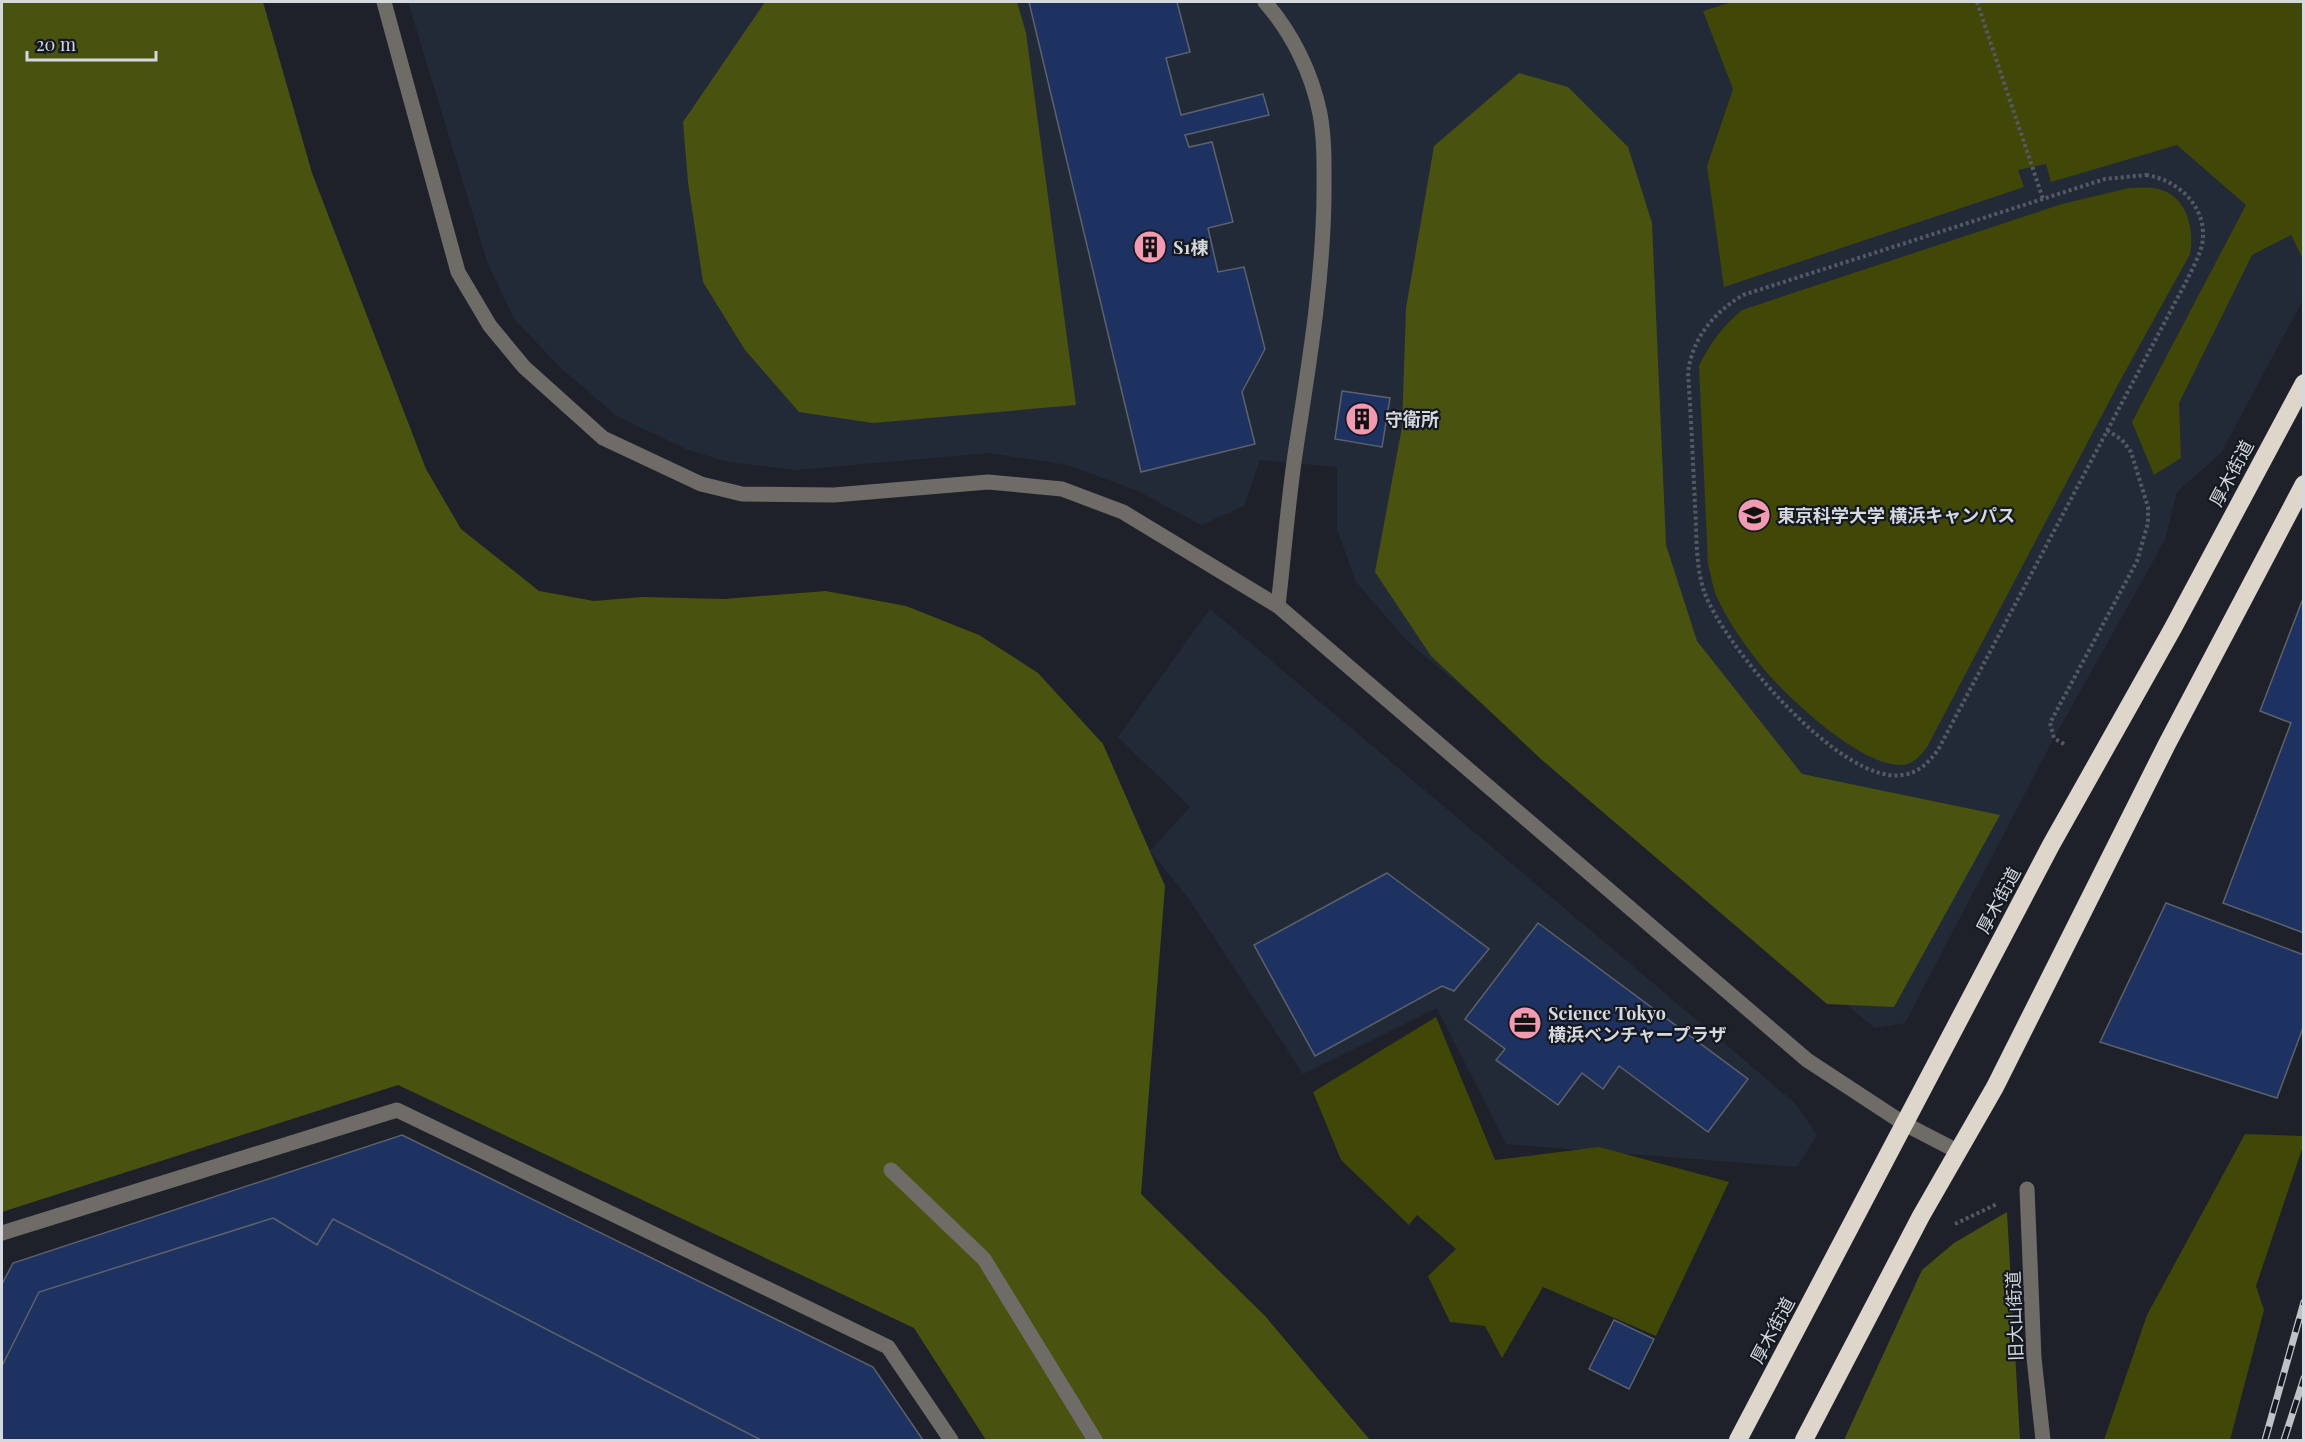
<svg xmlns="http://www.w3.org/2000/svg" width="2305" height="1442" viewBox="0 0 2305 1442" font-family="'Playfair Display','Noto Sans JP',serif">
<rect width="100%" height="100%" fill="#1e212a"/>
<g fill="#232a37">
<polygon points="408,2 2231,2 2303,186 2303,300 2221,453 2177,492 2165,540 2054,738 1905,1023 1875,1028 1410,644 1356,582 1337,529 1337,467 1260,460 1244,506 1201,525 1138,491 1068,465 989,453 796,470 728,462 688,450 617,416 562,369 515,320 488,264"/>
<polygon points="1210,609 1795,1103 1817,1135 1797,1167 1506,1144 1437,1008 1303,1074 1189,899 1150,851 1190,807 1118,737"/>
</g>
<g fill="#404707">
<polygon points="1732,2 2303,2 2303,259 2291,235 2252,255 2179,403 2181,458 2154,475 2132,422 2246,205 2177,145 2051,182 2046,164 2018,170 2024,187 1724,287 1707,166 1733,89 1703,11"/>
<path d="M2129 188C2137 188 2146 187 2153 188 2186 192 2195 227 2190 254L2121 379 1927 747C1921 755 1914 764 1902 765 1861 767 1788 698 1763 668 1746 647 1726 619 1716 595 1712 585 1711 574 1708 564L1699 366C1710 343 1722 327 1742 310L2062 204Z"/>
<polygon points="1436,1017 1495,1160 1599,1147 1729,1182 1656,1336 1543,1287 1502,1358 1485,1326 1450,1322 1428,1276 1456,1249 1417,1215 1409,1225 1341,1160 1313,1092"/>
<polygon points="2245,1134 2303,1136 2304,1143 2256,1286 2264,1310 2230,1440 2104,1440 2147,1315"/>
</g>
<g fill="#4a5210">
<polygon points="2,2 263,2 312,173 426,469 461,529 539,591 594,601 642,597 724,599 826,591 906,606 979,635 1038,673 1103,744 1165,886 1141,1194 1265,1316 1370,1440 986,1440 914,1328 398,1085 2,1212"/>
<polygon points="765,2 1017,2 1026,33 1076,405 873,423 799,412 745,350 703,282 688,182 683,122"/>
<polygon points="1519,73 1568,87 1628,147 1652,223 1666,545 1697,641 1802,774 2000,815 1894,1007 1827,1004 1542,760 1431,656 1375,572 1402,427 1406,308 1434,146"/>
<polygon points="2007,1212 2020,1440 1844,1440 1922,1270 1954,1243"/>
</g>
<g fill="#1e3261" stroke="#5c616b" stroke-width="1.5">
<polygon points="1029,2 1177,2 1190,52 1166,58 1181,115 1263,94 1269,115 1185,135 1189,147 1212,142 1233,222 1208,228 1218,272 1244,267 1265,349 1242,392 1255,444 1141,472"/>
<polygon points="1342,391 1390,398 1382,447 1335,439"/>
<polygon points="2302,601 2304,601 2304,933 2223,903 2291,723 2260,711"/>
<polygon points="1387,873 1489,949 1454,991 1442,986 1315,1056 1254,945"/>
<polygon points="2166,903 2304,955 2304,1025 2277,1098 2100,1042"/>
<polygon points="1538,923 1748,1079 1708,1132 1619,1066 1603,1089 1582,1073 1558,1105 1496,1060 1505,1049 1465,1019"/>
<polygon points="402,1135 873,1367 923,1440 2,1440 2,1284 13,1263"/>
<polygon points="273,1218 317,1245 333,1219 761,1440 2,1440 2,1366 39,1292"/>
<polygon points="1614,1320 1654,1339 1629,1389 1589,1369"/>
</g>
<g fill="none" stroke-linecap="round" stroke-linejoin="round">
<g stroke="#565961" stroke-width="4" stroke-dasharray="3 3" stroke-linecap="butt">
<polyline points="1977,2 2043,199"/>
<path d="M2146 175C2179 180 2209 208 2202 245 2199 257 2192 269 2187 280L1938 750C1928 763 1919 773 1902 775 1841 785 1722 644 1704 591 1695 564 1697 533 1695 505 1693 461 1691 417 1688 373 1692 339 1713 313 1743 295L2105 179Z"/>
<polyline points="2064,744 2054,738 2050,723 2137,561 2148,523 2148,507 2131,452 2122,440 2107,430"/>
<polyline points="1955,1224 1997,1204"/>
</g>
<g stroke="#6f6c68" stroke-width="15">
<polyline points="384,2 458,272 490,326 524,367 603,438 701,484 742,494 834,495 988,482 1062,489 1123,512 1278,606 1807,1060 1903,1123 1957,1151"/>
<path d="M1265 2C1292 33 1312 73 1320 114 1325 141 1324 169 1324 196 1323 281 1309 364 1296 448 1288 501 1284 554 1278 606"/>
<polyline points="891,1170 984,1259 1095,1440"/>
<polyline points="2027,1189 2034,1358 2043,1440"/>
<polyline points="2,1233 397,1110 888,1347 951,1440"/>
</g>
<g stroke="#ded5cb" stroke-width="18">
<polyline points="1738,1440 2051,845 2173,628 2304,383"/>
<polyline points="1804,1440 1921,1216 1995,1087 2167,744 2304,484"/>
</g>
<g stroke="#bfc2c7" stroke-width="7">
<g id="rail">
<polyline points="2265,1440 2304,1302"/>
<polyline points="2284,1440 2304,1378"/>
</g>
</g>
<use href="#rail" stroke="#141820" stroke-width="4.5" stroke-dasharray="14" stroke-linecap="butt"/>
</g>
<defs>
<g id="building-disc" transform="scale(1.725)"><circle r="9.5" fill="#f19ab1" stroke="#141820"/><path d="M-4-6H4V6H1V3H-1V6H-4ZM-2.5-4.3h1.7v1.8h-1.7ZM.8-4.3h1.7v1.8H.8ZM-2.5-1h1.7V.8h-1.7ZM.8-1h1.7V.8H.8Z" fill="#111"/></g>
<g id="university-disc" transform="scale(1.725)"><circle r="9.5" fill="#f19ab1" stroke="#141820"/><path d="M0-5L7-2L0 1L-7-2ZM-4 1L0 2.5L4 1V4Q0 6-4 4Z" fill="#111"/></g>
<g id="office-disc" transform="scale(1.725)"><circle r="9.5" fill="#f19ab1" stroke="#141820"/><path d="M-6-3h4V-5.5h4V-3h4V5H-6ZM-1-4.5V-3h2v-1.5ZM-6 0V1H6V0Z" fill="#111"/></g>
</defs>
<g fill-rule="evenodd">
<use href="#building-disc" x="1150" y="247"/>
<use href="#building-disc" x="1362" y="419"/>
<use href="#university-disc" x="1754" y="515"/>
<use href="#office-disc" x="1525" y="1023"/>
</g>
<g text-anchor="middle" dominant-baseline="central" stroke-width="4.5" stroke-linejoin="round" paint-order="stroke">
<g font-size="18" font-weight="bold" fill="#d5d8dd" stroke="#141820" text-anchor="start">
<text x="1173" y="247">S1棟</text>
<text x="1385" y="419">守衛所</text>
<text x="1777" y="515">東京科学大学 横浜キャンパス</text>
<text x="1548" y="1013">Science Tokyo<tspan x="1548" dy="21">横浜ベンチャープラザ</tspan></text>
</g>
<g font-size="18" fill="#d5d8dd" stroke="#141820">
<text transform="translate(2231 473) rotate(-62)">厚木街道</text>
<text transform="translate(1998 900) rotate(-62)">厚木街道</text>
<text transform="translate(2014 1316) rotate(-92)">旧大山街道</text>
<text transform="translate(1772 1330) rotate(-62)">厚木街道</text>
</g>
</g>
<rect width="2305" height="1442" fill="none" stroke="#d5d8dd" stroke-width="6"/>
<path d="M27 51v9h129v-9" fill="none" stroke="#d5d8dd" stroke-width="3"/>
<text x="36" y="51" font-size="18" fill="#d5d8dd" stroke="#141820" stroke-width="4.5" paint-order="stroke">20 m</text>
</svg>
